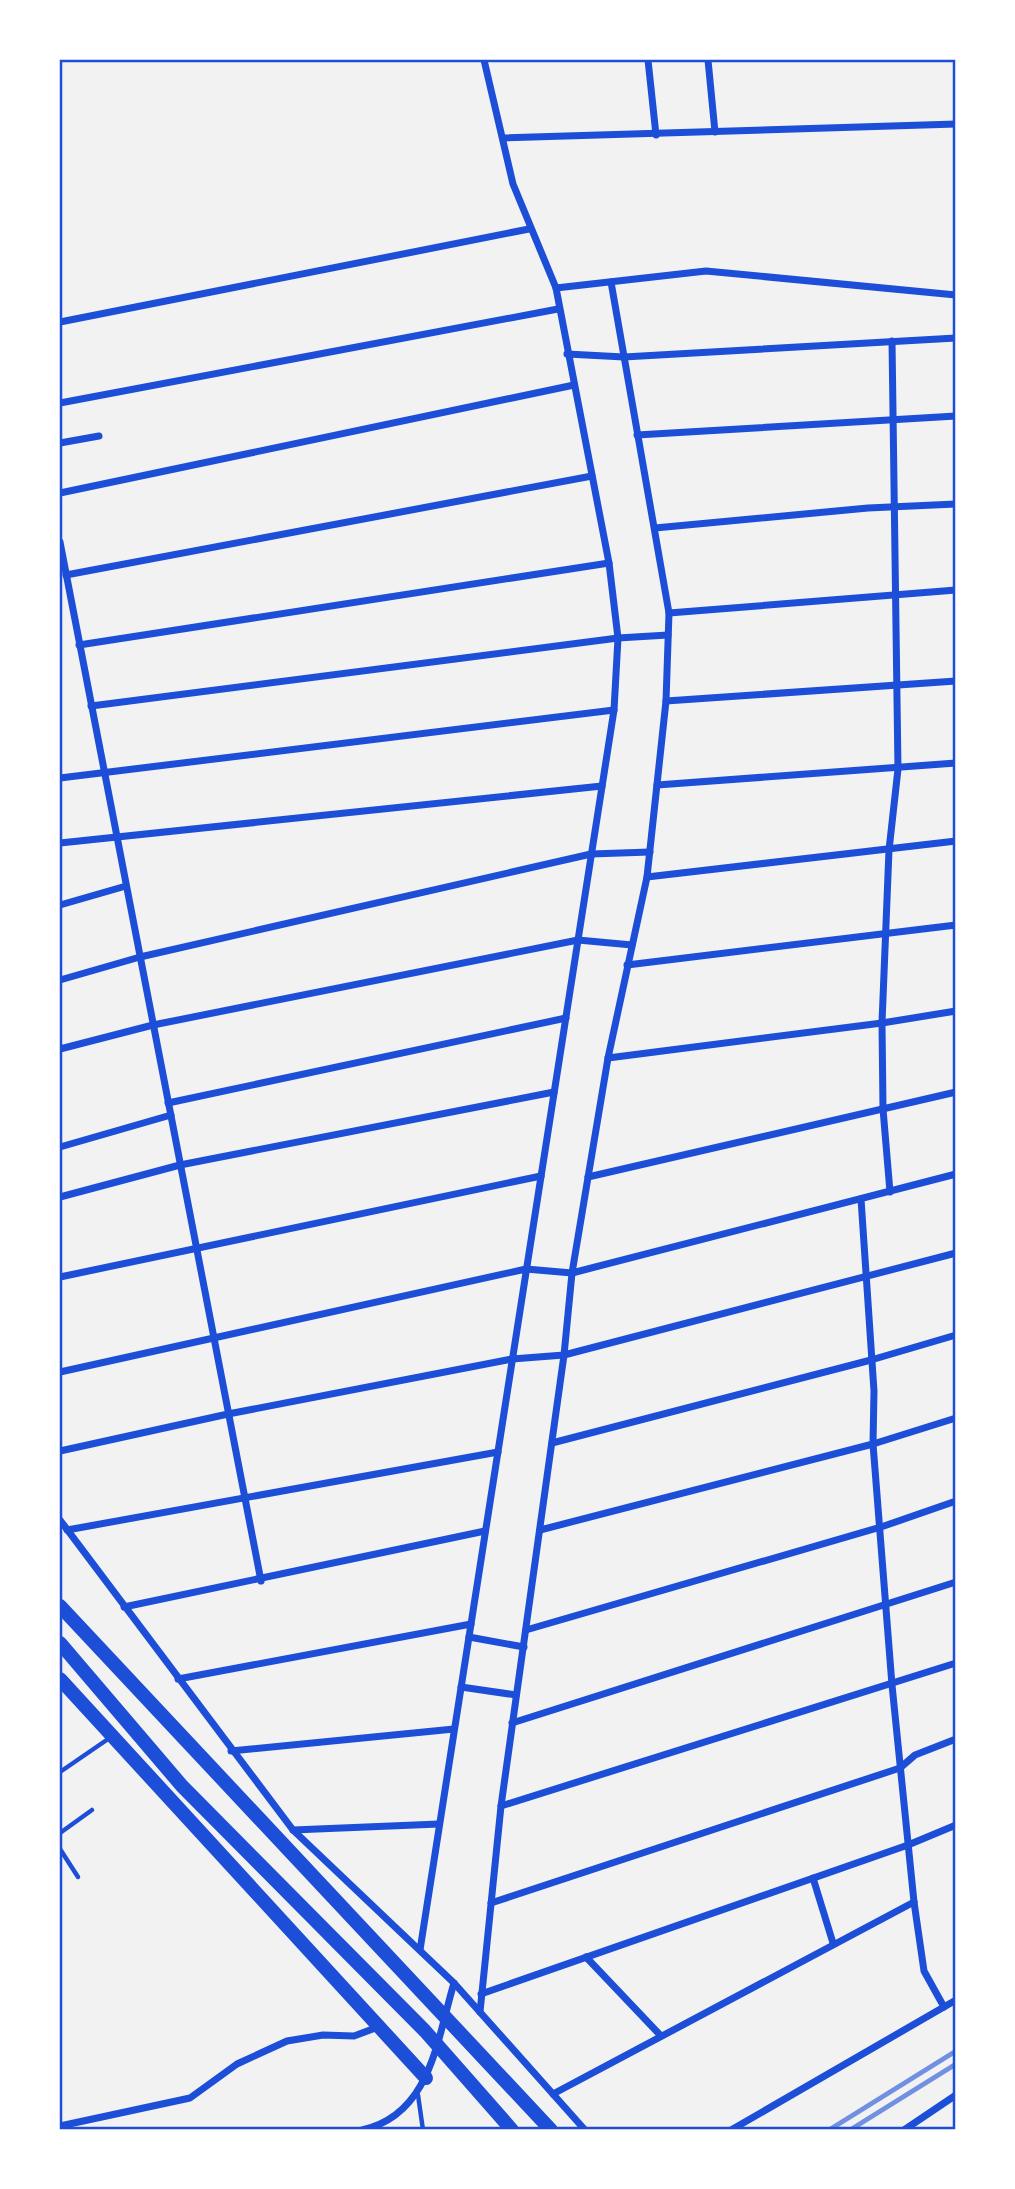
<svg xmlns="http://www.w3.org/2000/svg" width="1015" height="2189" viewBox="0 0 1015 2189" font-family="Merriweather,serif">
<rect width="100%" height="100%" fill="#f2f2f2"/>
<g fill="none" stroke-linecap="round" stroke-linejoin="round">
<g stroke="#1d4ed8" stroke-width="4.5">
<polyline points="60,1772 111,1737"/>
<polyline points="60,1833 92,1810"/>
<polyline points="60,1849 78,1877"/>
<polyline points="418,2095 423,2130"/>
</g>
<g stroke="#1d4ed8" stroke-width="7">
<polyline points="648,60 656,135"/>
<polyline points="708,60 715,132"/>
<polyline points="503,138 956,124"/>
<polyline points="556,288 706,271 956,295"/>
<polyline points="60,322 529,229"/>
<polyline points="567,354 624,357 956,338"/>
<polyline points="60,403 558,309"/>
<polyline points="637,435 956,416"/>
<polyline points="60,443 99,436"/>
<polyline points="60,493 574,385"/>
<polyline points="655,528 868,508 956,504"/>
<polyline points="60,542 261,1581"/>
<polyline points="66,575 592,476"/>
<polyline points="669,613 956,590"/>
<polyline points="79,645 609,563"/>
<polyline points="666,701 956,681"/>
<polyline points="91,706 618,638 668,635"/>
<polyline points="60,778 614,710"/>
<polyline points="657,785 956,763"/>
<polyline points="60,843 602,786"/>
<polyline points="647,877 956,841"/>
<polyline points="60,905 126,886"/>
<polyline points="627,965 956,925"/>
<polyline points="60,980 140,957 591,854 650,852"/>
<polyline points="60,1049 153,1025 578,940 632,945"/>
<polyline points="608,1058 882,1023 956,1011"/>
<polyline points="168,1103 566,1018"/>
<polyline points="60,1147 171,1115"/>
<polyline points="588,1177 956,1092"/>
<polyline points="890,1192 883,1109 882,1023 889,850 898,769 892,341"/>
<polyline points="60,1197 180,1165 554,1092"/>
<polyline points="861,1199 874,1391 873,1444 892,1685 914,1902 924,1971 944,2007"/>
<polyline points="60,1277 541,1176"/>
<polyline points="60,1372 526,1269 572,1273 956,1174"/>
<polyline points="552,1443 871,1360 956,1335"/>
<polyline points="60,1451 228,1414 512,1359 564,1355 956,1253"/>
<polyline points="60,1520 293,1830 454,1983 585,2130"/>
<polyline points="67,1530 498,1452"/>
<polyline points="540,1530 873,1444 956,1418"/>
<polyline points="124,1607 485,1531"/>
<polyline points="526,1630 881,1527 956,1501"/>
<polyline points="469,1637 524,1647"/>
<polyline points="178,1679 471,1624"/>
<polyline points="461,1687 516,1695"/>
<polyline points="512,1723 956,1582"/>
<polyline points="231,1751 454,1729"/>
<polyline points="501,1806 956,1663"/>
<polyline points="293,1830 439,1824"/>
<polyline points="813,1878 833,1943"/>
<polyline points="491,1903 900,1768 915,1755 956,1739"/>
<polyline points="420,1950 614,710 618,638 609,563 556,288 513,184 484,60"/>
<polyline points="586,1957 661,2036"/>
<polyline points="481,1994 908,1845 956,1825"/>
<polyline points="480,2012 501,1806 564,1355 572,1273 608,1058 647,877 666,701 669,613 611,282"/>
<polyline points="553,2094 914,1902"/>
<polyline points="60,2126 190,2098 237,2064 287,2041 323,2035 354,2036 378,2027"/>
<path d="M362 2130C431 2115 437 2039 454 1983"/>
<polyline points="731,2130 956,2000"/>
<polyline points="904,2130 956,2095"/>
</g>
<g stroke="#1d4ed8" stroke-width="14">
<polyline points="60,1606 551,2130"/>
<polyline points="60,1643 182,1786 425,2031 512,2130"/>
<polyline points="60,1679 426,2078"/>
</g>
<g stroke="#7290e2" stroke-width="5">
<polyline points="829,2130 956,2051"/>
<polyline points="850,2130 956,2064"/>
</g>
</g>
<rect width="1015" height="2189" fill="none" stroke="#ffffff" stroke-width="122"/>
<rect x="61" y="61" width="893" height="2067" fill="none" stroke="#1d4ed8" stroke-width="2.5"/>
</svg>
